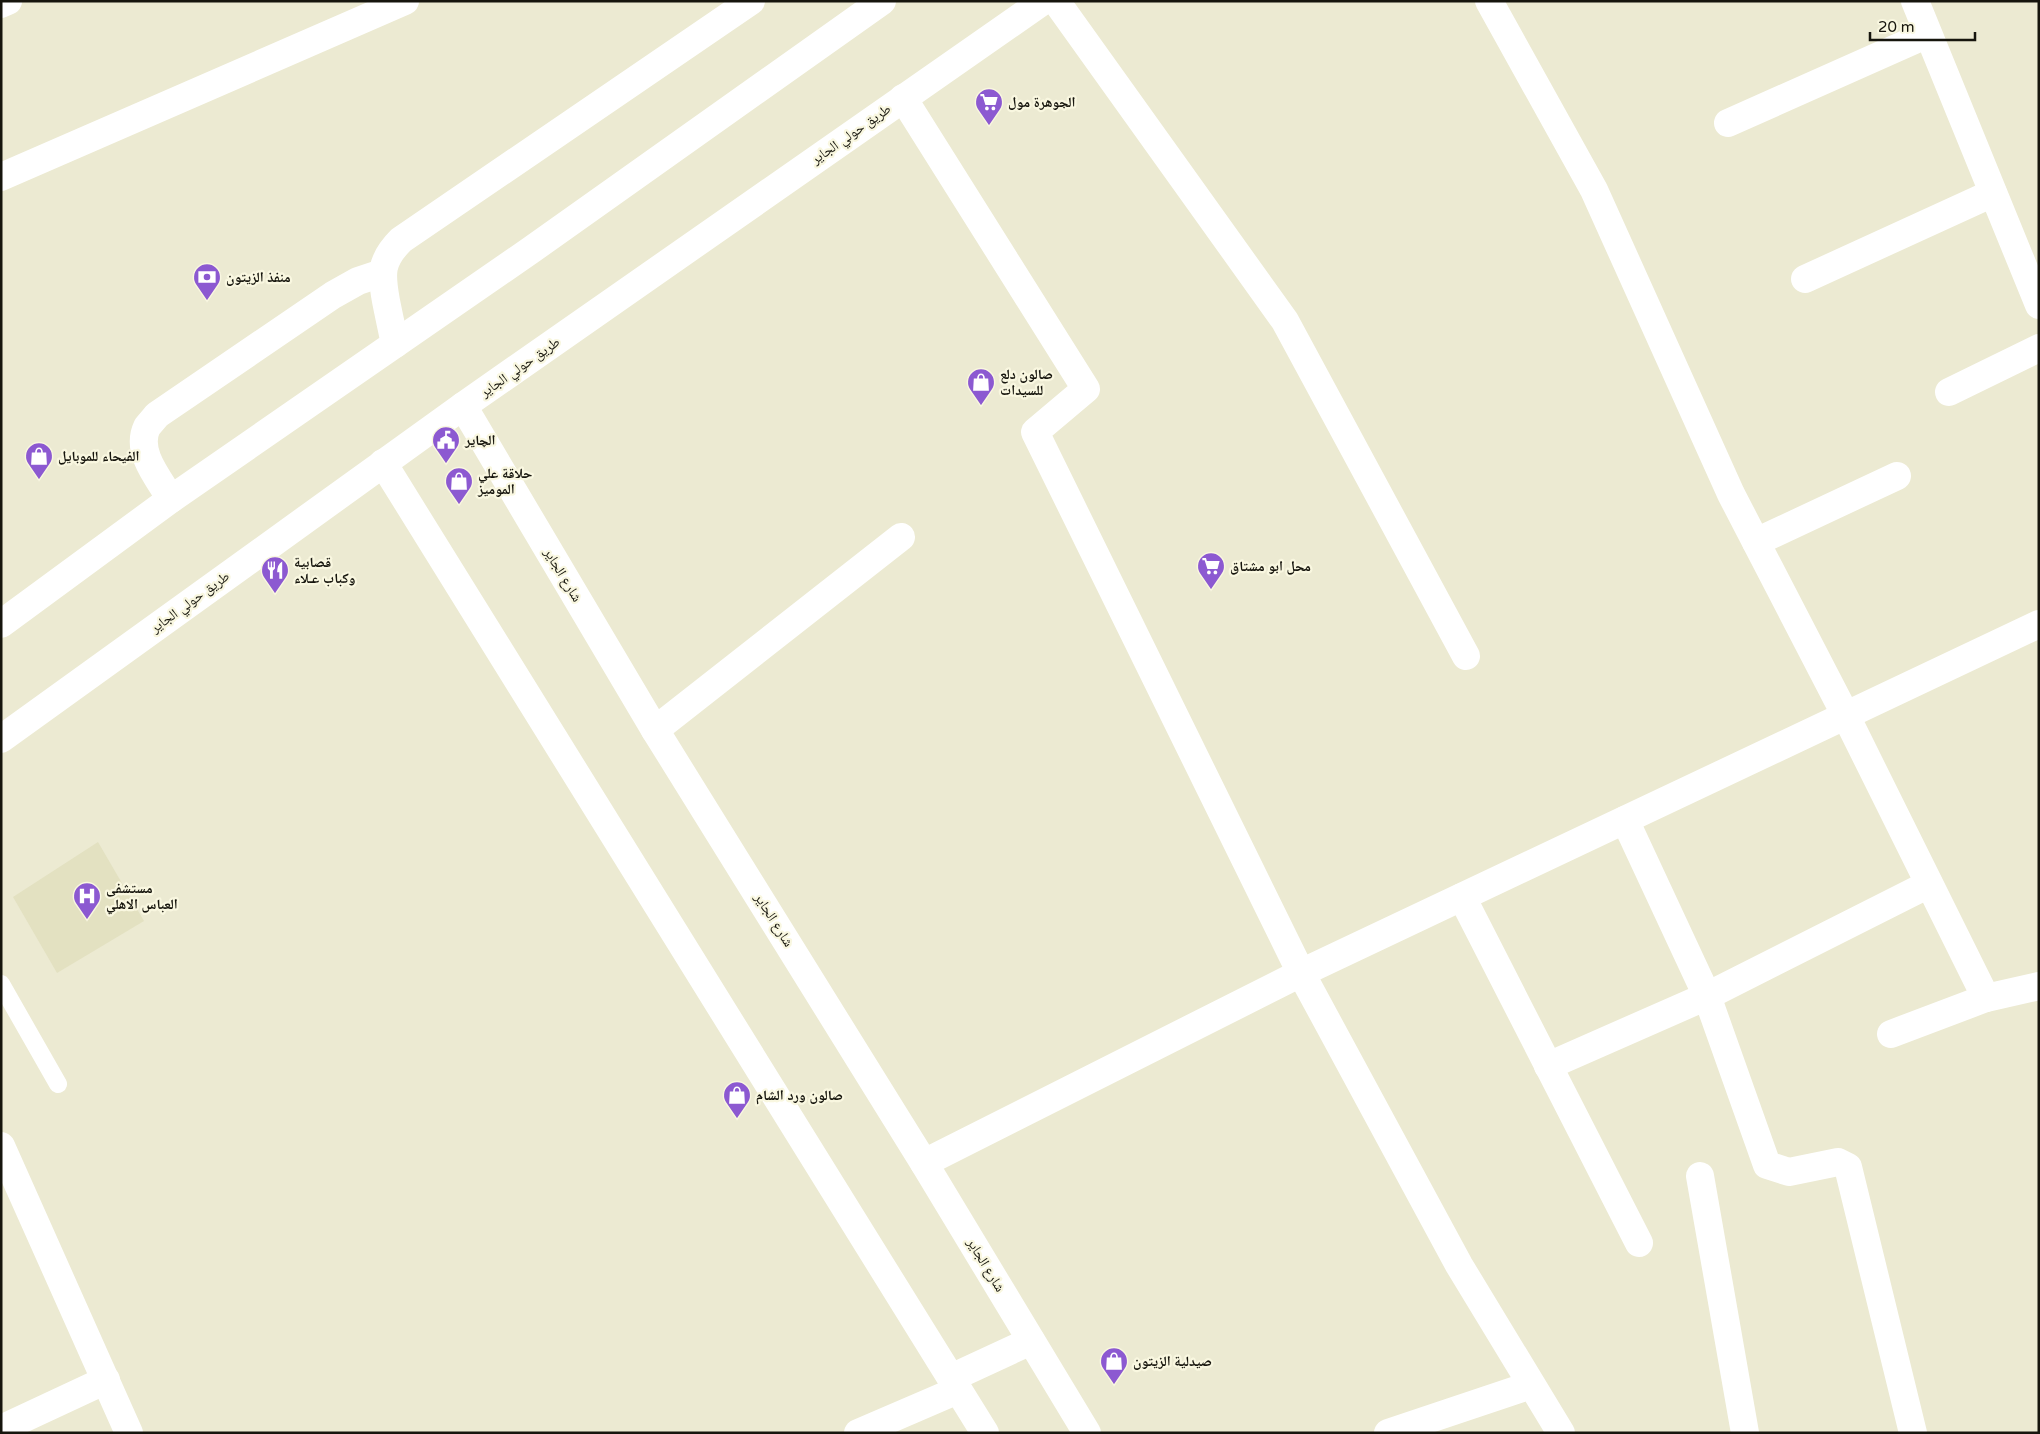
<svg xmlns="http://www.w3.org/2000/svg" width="2040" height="1434" viewBox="0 0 2040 1434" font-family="'Varela Round','Noto Naskh Arabic',sans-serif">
<rect width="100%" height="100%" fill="#ecead2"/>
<polygon fill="#e3e1c1" points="98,842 144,921 57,973 13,897"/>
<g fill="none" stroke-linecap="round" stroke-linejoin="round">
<polyline stroke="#fff" stroke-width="18" points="1,984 58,1084"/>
<g stroke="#fff" stroke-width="28">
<polyline points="1056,1 1285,321 1466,656"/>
<polyline points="1489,1 1594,190 1731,494 1846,716 1986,998"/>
<polyline points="1915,1 2039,305"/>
<polyline points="1,4 8,1"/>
<polyline points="903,98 1086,389 1035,432 1301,973 1459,1265 1561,1433"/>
<polyline points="1728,123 1928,34"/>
<polyline points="1,177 405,1"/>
<polyline points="1805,279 1993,193"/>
<polyline points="1949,392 2039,348"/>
<path d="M171 499C159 479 135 452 147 427 150 423 154 419 157 415L333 295 358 281 382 273"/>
<polyline points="1756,542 1897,476"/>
<polyline points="655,730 901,537"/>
<polyline points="1625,820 1707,996 1767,1165 1789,1172 1838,1162 1848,1167 1913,1433"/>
<polyline points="1462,897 1639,1243"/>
<polyline points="1891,1034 1986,998 2039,986"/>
<polyline points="1548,1066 1707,996 1929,884"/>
<polyline points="1,1146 129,1433"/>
<polyline points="924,1163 1301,973 2039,624"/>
<polyline points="1700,1176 1745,1433"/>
<polyline points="1,1429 106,1380"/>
<polyline points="858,1433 958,1390"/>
<polyline points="1388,1433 1531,1385"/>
</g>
<g stroke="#fff" stroke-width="28">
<polyline points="463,406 655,730 924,1163 1087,1433"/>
<polyline points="383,463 985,1433"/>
<polyline points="951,1378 1031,1341"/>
</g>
<path stroke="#fff" stroke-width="28" d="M395 344C392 330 389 316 386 301 381 274 380 261 401 240L751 1"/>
<g stroke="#fff" stroke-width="28">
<polyline points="1,624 171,499 531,250 882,1"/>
<polyline points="1,739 463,406 1043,1"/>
</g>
</g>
<defs>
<g id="supermarket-pin" transform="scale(1.4375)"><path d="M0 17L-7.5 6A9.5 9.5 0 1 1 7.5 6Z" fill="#8c59d1" stroke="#f9f7e0"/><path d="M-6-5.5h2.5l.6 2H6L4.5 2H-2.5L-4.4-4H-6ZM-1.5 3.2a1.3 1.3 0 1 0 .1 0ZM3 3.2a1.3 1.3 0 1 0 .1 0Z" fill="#fff"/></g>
<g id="bank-pin" transform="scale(1.4375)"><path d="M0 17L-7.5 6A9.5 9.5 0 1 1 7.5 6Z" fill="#8c59d1" stroke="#f9f7e0"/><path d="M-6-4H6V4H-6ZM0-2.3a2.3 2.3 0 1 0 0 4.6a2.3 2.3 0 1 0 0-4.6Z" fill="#fff"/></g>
<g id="shop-pin" transform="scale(1.4375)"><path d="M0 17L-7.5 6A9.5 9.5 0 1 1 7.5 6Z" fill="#8c59d1" stroke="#f9f7e0"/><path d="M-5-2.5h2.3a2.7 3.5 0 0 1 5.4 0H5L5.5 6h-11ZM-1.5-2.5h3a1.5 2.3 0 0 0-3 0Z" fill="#fff"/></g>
<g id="civic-pin" transform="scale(1.4375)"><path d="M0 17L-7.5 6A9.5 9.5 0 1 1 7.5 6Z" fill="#8c59d1" stroke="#f9f7e0"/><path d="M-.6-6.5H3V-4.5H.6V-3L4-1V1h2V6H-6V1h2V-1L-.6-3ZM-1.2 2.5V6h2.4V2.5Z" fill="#fff"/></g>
<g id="restaurant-pin" transform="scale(1.4375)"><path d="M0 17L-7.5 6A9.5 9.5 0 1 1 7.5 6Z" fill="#8c59d1" stroke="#f9f7e0"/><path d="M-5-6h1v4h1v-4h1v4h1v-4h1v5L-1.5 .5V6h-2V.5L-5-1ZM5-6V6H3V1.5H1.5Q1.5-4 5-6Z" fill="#fff"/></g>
<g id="hospital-pin" transform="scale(1.4375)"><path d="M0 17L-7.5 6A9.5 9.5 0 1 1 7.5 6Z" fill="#8c59d1" stroke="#f9f7e0"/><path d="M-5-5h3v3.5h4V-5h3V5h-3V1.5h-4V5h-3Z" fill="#fff"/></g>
</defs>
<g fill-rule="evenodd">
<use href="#supermarket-pin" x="989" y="102"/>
<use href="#bank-pin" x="207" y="277"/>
<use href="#shop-pin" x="981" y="382"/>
<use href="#civic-pin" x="446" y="440"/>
<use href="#shop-pin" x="39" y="456"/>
<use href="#shop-pin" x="459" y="481"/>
<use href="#supermarket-pin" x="1211" y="566"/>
<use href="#restaurant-pin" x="275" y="570"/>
<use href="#hospital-pin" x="87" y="896"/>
<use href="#shop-pin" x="737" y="1095"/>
<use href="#shop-pin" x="1114" y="1361"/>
</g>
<g text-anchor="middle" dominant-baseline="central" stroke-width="4.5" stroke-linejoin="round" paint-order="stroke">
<g font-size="14" font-weight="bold" fill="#16150d" stroke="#f9f7e0" text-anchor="start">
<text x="1008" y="102">الجوهرة مول</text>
<text x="226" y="277">منفذ الزيتون</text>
<text x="1000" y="374">صالون دلع<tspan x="1000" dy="16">للسيدات</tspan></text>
<text x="465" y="440">الچاير</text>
<text x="58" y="456">الفيحاء للموبايل</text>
<text x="478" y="473">حلاقة علي<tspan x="478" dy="16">الموميز</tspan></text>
<text x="294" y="562">قصابية<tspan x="294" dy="16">وكباب عـلاء</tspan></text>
<text x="1230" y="566">محل ابو مشتاق</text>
<text x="106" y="888">مستشفى<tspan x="106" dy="16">العباس الاهلي</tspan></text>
<text x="756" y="1095">صالون ورد الشام</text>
<text x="1133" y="1361">صيدلية الزيتون</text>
</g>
<g font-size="14" fill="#16150d" stroke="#f9f7e0">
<text transform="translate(851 134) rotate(-35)">طريق حولي الجاير</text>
<text transform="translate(520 367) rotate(-35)">طريق حولي الجاير</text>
<text transform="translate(563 575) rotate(59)">شارع الجاير</text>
<text transform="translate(190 602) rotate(-36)">طريق حولي الجاير</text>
<text transform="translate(774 920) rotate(58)">شارع الجاير</text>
<text transform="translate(986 1265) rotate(59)">شارع الجاير</text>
</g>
</g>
<rect width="2040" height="1434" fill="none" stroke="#16150d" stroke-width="5"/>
<path d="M1870 32v8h105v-8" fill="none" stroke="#16150d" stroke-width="2.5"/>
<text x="1878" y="32" font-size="15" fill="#16150d" stroke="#f9f7e0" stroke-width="4" paint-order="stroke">20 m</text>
</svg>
